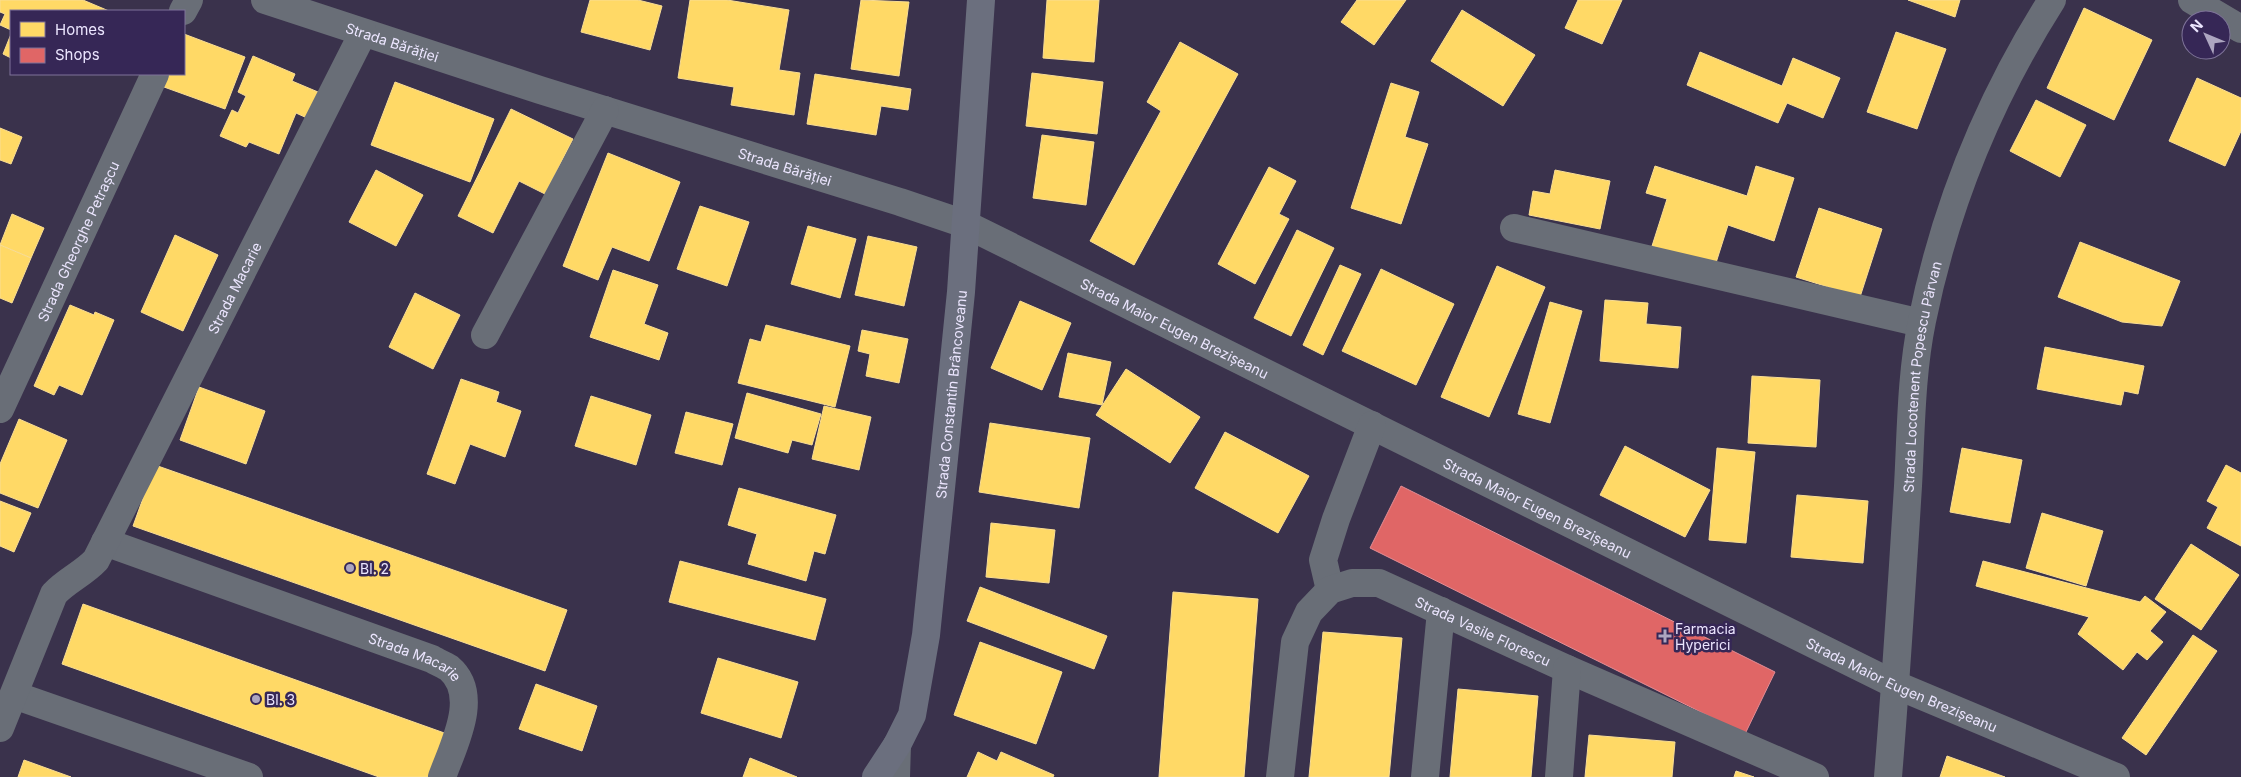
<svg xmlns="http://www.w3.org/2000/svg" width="2241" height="777" viewBox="0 0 2241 777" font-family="Inter,sans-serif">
<rect width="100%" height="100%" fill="#3a324c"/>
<g fill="#ffd966" stroke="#f9dd94">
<polygon points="0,0 83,0 109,11 11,11 11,30 0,25 5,14 0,12"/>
<polygon points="590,0 638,0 662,6 650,50 581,32"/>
<polygon points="690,0 727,0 789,10 779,70 800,73 794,115 731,105 734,87 678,78"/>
<polygon points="861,0 909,2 899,76 851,69"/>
<polygon points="1047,0 1099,0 1094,62 1043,58"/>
<polygon points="1357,0 1406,0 1374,45 1341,22"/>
<polygon points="1578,0 1622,0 1602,44 1565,28"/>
<polygon points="1908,0 1960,0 1955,17"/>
<polygon points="2084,8 2152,40 2114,120 2047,88"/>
<polygon points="1462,10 1535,55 1503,106 1431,61"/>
<polygon points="1896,32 1946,49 1917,129 1867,112"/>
<polygon points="11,34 11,58 3,54"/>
<polygon points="184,34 245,57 225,109 164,87 169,74 184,74"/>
<polygon points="1180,42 1238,74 1134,265 1090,241 1161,111 1147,102"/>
<polygon points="1700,52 1782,86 1793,58 1840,78 1823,118 1787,103 1778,123 1687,85"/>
<polygon points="253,56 295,74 292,81 318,92 307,118 296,113 279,154 249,142 246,147 220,136 232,110 238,113 246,96 238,92"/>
<polygon points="1032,73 1103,82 1097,134 1026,126"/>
<polygon points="815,74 911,89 908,110 881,106 876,135 807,124"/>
<polygon points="2197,78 2241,98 2241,131 2225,166 2169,141"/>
<polygon points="395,82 494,119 470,182 371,145"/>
<polygon points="1391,83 1419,92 1405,137 1428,144 1401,224 1351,208"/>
<polygon points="2036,100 2086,125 2060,177 2010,151"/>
<polygon points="511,109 573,139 545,194 519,181 493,233 458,216"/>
<polygon points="0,128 22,137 11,164 0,160"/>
<polygon points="1042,135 1094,142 1086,205 1033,198"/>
<polygon points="608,153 680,182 649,261 612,247 598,280 563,266"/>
<polygon points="1655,166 1747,196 1756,166 1794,178 1774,241 1728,225 1715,266 1652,246 1667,199 1646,193"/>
<polygon points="1269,167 1296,181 1279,214 1289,219 1255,284 1218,264"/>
<polygon points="376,170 423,195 396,246 349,222"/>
<polygon points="1555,170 1610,181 1600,229 1529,215 1533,191 1550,194"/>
<polygon points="700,206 749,222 727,286 677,269"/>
<polygon points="1819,208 1882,229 1860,297 1796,277"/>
<polygon points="12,214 44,228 31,258 0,245"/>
<polygon points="808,226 856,239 840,298 791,284"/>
<polygon points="1297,230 1334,248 1291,336 1254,318"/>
<polygon points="175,235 218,255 183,331 141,312"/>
<polygon points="868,236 917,247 904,306 855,295"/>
<polygon points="2080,242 2180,281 2162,326 2122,322 2058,297"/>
<polygon points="0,245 31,258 12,303 0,298"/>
<polygon points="1340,265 1361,274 1323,355 1303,345"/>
<polygon points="1497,266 1545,287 1489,417 1441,397"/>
<polygon points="1381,269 1454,304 1416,385 1342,351"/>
<polygon points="613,270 658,285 644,324 668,333 659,360 590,337"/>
<polygon points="415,293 460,315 433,369 389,347"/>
<polygon points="1605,300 1648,303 1646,324 1681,327 1678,368 1600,361"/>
<polygon points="1020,301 1071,323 1042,390 991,368"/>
<polygon points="1550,302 1582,311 1550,423 1518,414"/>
<polygon points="70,305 94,315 95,312 114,320 82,395 59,385 54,395 34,386"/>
<polygon points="766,325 850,346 835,407 738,383 750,339 761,342"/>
<polygon points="862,330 908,339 899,383 866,376 870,354 858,351"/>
<polygon points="2045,347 2144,366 2138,394 2124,391 2121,405 2037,389"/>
<polygon points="1068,353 1111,362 1102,405 1059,397"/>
<polygon points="1126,369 1200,417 1170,463 1096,415"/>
<polygon points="1752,376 1820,380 1816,447 1748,443"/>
<polygon points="461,379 499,392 496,402 521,411 505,457 470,444 455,484 427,474"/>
<polygon points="199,387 265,411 246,464 180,440"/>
<polygon points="747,393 821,414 812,445 792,440 788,453 735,438"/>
<polygon points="591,396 651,415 636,465 575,446"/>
<polygon points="824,406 871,417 859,470 812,459"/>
<polygon points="686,412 733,424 722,465 675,453"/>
<polygon points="19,419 67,440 38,508 0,493 0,464"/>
<polygon points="990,423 1090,438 1079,508 979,492"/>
<polygon points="1225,432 1309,476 1278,533 1195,488"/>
<polygon points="1625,446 1710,490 1685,537 1600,495"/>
<polygon points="1717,448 1755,452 1746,543 1709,540"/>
<polygon points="1962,448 2022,460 2010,523 1950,512"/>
<polygon points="155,465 567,610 545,671 133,526"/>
<polygon points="2226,465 2241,473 2241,546 2207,528 2218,507 2207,501"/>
<polygon points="739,488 836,515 825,554 814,551 806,581 748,564 757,534 728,525"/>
<polygon points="1797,495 1868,501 1863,563 1791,557"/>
<polygon points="0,501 31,513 14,552 0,546"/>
<polygon points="2042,513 2103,531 2086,586 2026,568"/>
<polygon points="991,523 1055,530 1049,583 986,577"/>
<polygon points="2191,544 2239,575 2201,630 2155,599"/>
<polygon points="680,561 826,599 815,640 669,602"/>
<polygon points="1983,561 2140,602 2145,596 2166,612 2150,631 2163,642 2147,660 2137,652 2123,670 2078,634 2089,617 1976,586"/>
<polygon points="980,587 1107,636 1094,669 967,621"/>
<polygon points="1173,592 1258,599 1244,777 1159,777"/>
<polygon points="83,604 450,735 436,777 379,777 62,664"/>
<polygon points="1323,632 1402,638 1389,777 1309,777"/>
<polygon points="2193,635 2217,651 2146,755 2122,738"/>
<polygon points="980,642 1062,672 1036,744 954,715"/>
<polygon points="718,658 798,682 781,738 701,713"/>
<polygon points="536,684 597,706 582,751 519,729"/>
<polygon points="1458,689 1538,696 1531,777 1450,777"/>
<polygon points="1589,735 1675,742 1672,777 1585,777"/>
<polygon points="978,752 997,761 1001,752 1054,775 1053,777 967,777"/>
<polygon points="1947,756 2005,777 1940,777"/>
<polygon points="750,758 797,777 743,777"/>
<polygon points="24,760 71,777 18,777"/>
<polygon points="1736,771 1754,777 1734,777"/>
</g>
<polygon fill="#e06666" stroke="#e38c94" points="1401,486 1775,672 1745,734 1370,548"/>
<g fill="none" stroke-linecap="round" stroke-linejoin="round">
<g stroke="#696e77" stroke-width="28">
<path id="s1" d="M265 0 540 90 900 202 965 224 1896 685 2116 777"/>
<polyline points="2192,0 2241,29"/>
<polyline points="183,11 189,0"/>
<polyline points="1514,228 1921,323"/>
<polyline points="485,335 605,110"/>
<path id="s2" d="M0 409 155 74"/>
<path id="s3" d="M105 542 432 659C437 662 444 665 449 668 481 695 453 746 442 777"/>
<polyline points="1330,590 1323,560 1336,519 1372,425"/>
<polyline points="14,695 249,777"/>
<path id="s4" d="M0 728 54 594C67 580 83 574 96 560L363 33"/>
<polyline points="896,777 897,745"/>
<path id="s5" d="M1280 777 1295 642 1309 612 1330 590 1352 583H1379L1567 669 1815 777"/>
<polyline points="1425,777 1441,611"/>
<polyline points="1559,777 1567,669"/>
<path id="s6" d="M1888 777C1896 680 1902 583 1908 486 1911 432 1911 374 1922 321 1945 207 1989 99 2052 0"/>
</g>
<path stroke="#6b6f7e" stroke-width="28" id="s7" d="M876 777 897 745 912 715 926 635 961 292 981 0"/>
</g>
<g fill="#ada6c0" stroke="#362756" stroke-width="2">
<circle cx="350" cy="568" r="5"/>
<path d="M1662.5 628.5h5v5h5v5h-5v5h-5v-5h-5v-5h5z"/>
<circle cx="256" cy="699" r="5"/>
</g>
<g text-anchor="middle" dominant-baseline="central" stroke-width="5" stroke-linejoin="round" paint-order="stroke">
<g font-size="14" fill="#ebe5fe" stroke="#362756">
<text stroke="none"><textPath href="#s1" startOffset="134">Strada Bărăției</textPath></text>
<text stroke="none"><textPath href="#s1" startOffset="546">Strada Bărăției</textPath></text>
<text stroke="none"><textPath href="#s2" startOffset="185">Strada Gheorghe Petrașcu</textPath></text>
<text stroke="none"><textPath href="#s4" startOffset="504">Strada Macarie</textPath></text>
<text stroke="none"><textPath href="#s1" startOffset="969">Strada Maior Eugen Brezișeanu</textPath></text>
<text stroke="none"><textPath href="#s6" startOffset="402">Strada Locotenent Popescu Pârvan</textPath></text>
<text stroke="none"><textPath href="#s7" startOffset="395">Strada Constantin Brâncoveanu</textPath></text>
<text stroke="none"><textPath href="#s1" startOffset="1374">Strada Maior Eugen Brezișeanu</textPath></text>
<text stroke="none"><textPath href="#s5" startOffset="364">Strada Vasile Florescu</textPath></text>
<text stroke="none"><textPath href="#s3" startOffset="331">Strada Macarie</textPath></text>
<text stroke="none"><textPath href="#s1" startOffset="1779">Strada Maior Eugen Brezișeanu</textPath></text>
</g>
<g font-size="14" fill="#ebe5fe" stroke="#362756" text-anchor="start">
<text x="360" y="568">Bl. 2</text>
<text x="1675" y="628">Farmacia<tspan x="1675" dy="16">Hyperici</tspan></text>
<text x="266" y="699">Bl. 3</text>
</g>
</g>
<rect x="10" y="10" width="175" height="65" fill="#362756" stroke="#7e7399"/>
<rect x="20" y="22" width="25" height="15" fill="#ffd966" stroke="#7e7399"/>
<text x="55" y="35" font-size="15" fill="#ebe5fe">Homes</text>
<rect x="20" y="48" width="25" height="15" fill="#e06666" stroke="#7e7399"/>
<text x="55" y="60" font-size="15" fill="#ebe5fe">Shops</text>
<g transform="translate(2206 35) rotate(314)"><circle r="24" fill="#362756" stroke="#7e7399"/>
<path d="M0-4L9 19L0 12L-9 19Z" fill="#ada6c0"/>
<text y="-8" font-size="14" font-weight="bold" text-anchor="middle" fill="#ebe5fe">N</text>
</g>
</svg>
